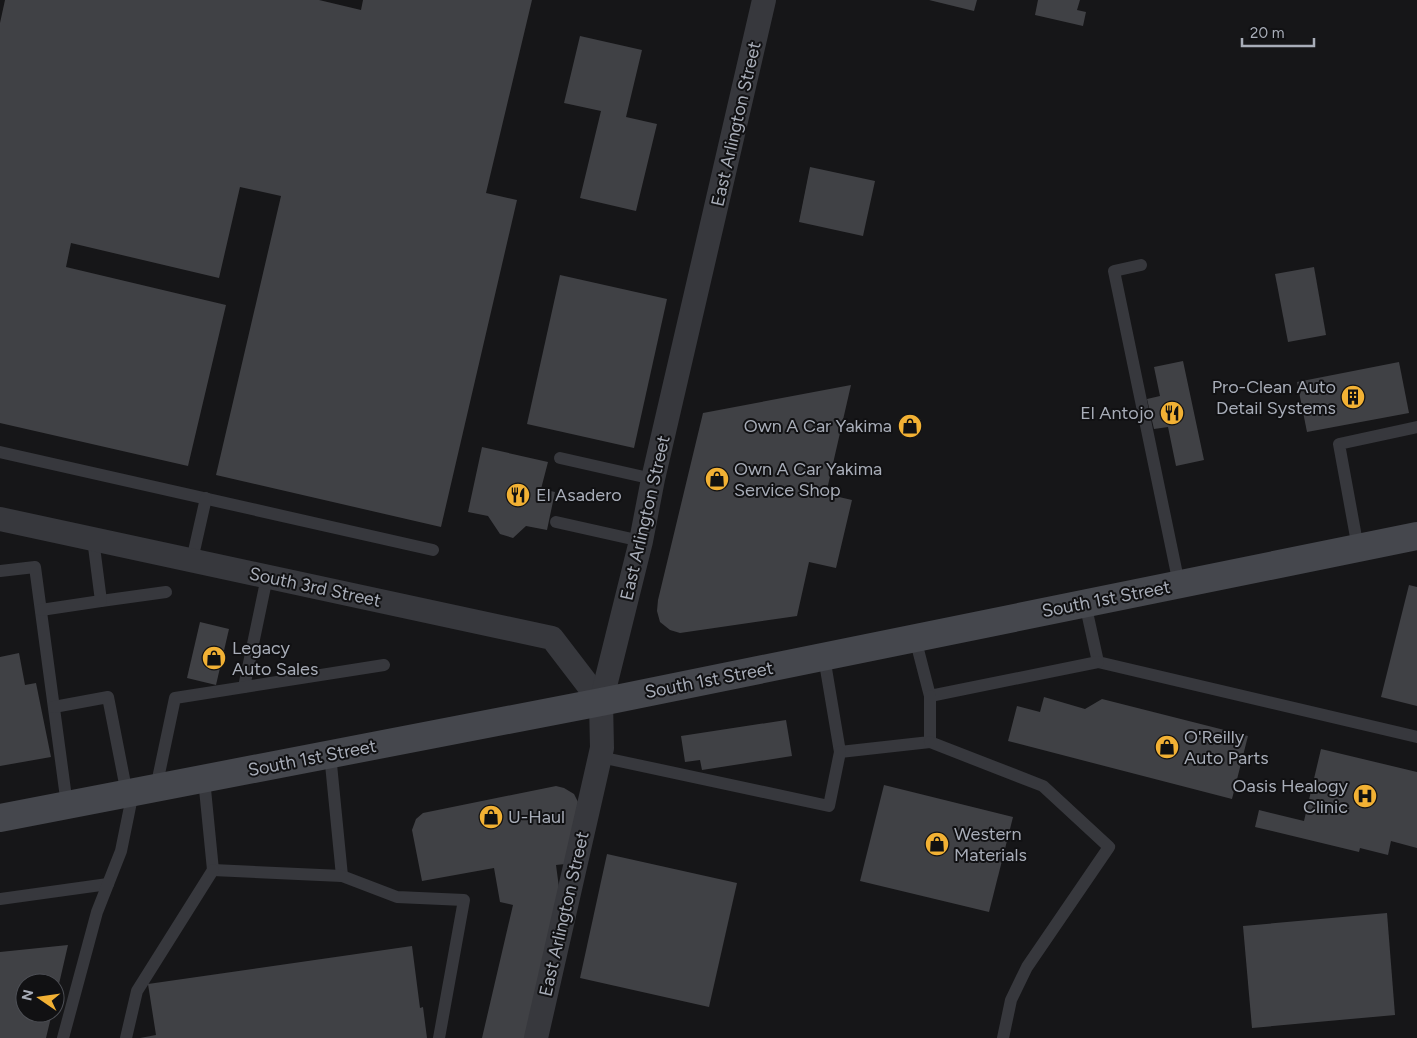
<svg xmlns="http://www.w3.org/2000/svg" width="1417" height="1038" viewBox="0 0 1417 1038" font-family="Figtree,sans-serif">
<rect width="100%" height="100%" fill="#161618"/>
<g fill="#404145">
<polygon points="5,0 319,0 361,10 363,0 532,0 486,193 517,200 441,527 216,475 281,196 240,187 219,278 71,243 66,267 226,305 188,466 0,423 0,23"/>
<polygon points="929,0 977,0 974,11"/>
<polygon points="1038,0 1080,0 1077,10 1086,12 1083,26 1035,15"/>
<polygon points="580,36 642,50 626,117 657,124 636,211 580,198 601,111 564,103"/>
<polygon points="810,167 875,181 863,236 799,222"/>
<polygon points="1314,267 1326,335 1288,342 1275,274"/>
<polygon points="560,275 667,299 634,448 527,424"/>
<polygon points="1183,361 1204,460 1176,466 1168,427 1154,429 1147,399 1160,396 1154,367"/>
<polygon points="1399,362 1409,413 1307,432 1297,382"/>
<polygon points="851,385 826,494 852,500 836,568 809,562 797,616 680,633 670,630 660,622 657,611 658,600 703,413"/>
<polygon points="482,447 548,462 541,489 555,492 547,530 526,526 513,538 500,534 488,516 468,512"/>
<polygon points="1409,585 1417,587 1417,706 1381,697"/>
<polygon points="200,622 229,629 216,685 187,678"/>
<polygon points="19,653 25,685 36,683 51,757 0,766 0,657"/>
<polygon points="1044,697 1085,709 1102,699 1248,736 1232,799 1008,741 1017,706 1040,712"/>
<polygon points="786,720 792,756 702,770 700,760 685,762 681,736"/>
<polygon points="1321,749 1417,772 1417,848 1391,841 1388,855 1360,848 1359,852 1255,827 1259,810 1304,821"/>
<polygon points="884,785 1013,817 989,912 860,881"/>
<polygon points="556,786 564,788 574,794 578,802 565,864 556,865 560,895 525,1038 482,1038 513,905 500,902 494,868 422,881 412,830 416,819 423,813"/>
<polygon points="607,854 737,883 709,1007 580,978"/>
<polygon points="1387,913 1395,1015 1252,1028 1243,926"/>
<polygon points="68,945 56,997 55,983 25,983 25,1013 52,1013 46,1038 0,1038 0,952"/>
<polygon points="412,946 420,1008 423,1007 427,1038 140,1038 156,1035 148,984"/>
</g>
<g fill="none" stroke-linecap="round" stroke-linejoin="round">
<g stroke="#37383d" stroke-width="12">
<polyline points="1141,265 1114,271 1179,584"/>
<polyline points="0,452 433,550"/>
<polyline points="560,458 653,479"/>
<polyline points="556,522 641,541"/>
<polyline points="1358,548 1339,444 1417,427"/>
<polyline points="192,560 206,498"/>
<polyline points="0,571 35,567 67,805"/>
<polyline points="101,601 166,592"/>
<polyline points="1085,603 1098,662 1417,737"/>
<polyline points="41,610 101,601 93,539"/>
<polyline points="915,638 930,696 1098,662"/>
<polyline points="824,657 840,752 930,742 930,696"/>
<polyline points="244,687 267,577"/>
<polyline points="54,707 108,697 127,794"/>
<polyline points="930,742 1043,786 1109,847 1027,967 1011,1000 1003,1038"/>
<polyline points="330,754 342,876"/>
<polyline points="600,757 829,806 840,752"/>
<polyline points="204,779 213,870 342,876 397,897 464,900 439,1038"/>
<polyline points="156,788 175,698 384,665"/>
<polyline points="0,899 108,884"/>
<polyline points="63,1038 97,912 121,851 133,792"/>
<polyline points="126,1038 137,991 213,870"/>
</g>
<g stroke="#37383d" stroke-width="24">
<polyline points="0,519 552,638 601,702"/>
<polyline points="536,1038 602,748 601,702 641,541 653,479 764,0"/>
</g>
<polyline stroke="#45474d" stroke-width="28" points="0,818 601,702 1417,536"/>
</g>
<defs>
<g id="building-disc" transform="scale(1.25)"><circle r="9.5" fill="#f2b134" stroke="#111113"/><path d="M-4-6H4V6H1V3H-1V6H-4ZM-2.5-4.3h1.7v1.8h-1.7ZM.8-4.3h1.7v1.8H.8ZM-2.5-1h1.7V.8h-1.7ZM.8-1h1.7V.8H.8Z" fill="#111"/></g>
<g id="restaurant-disc" transform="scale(1.25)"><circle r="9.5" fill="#f2b134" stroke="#111113"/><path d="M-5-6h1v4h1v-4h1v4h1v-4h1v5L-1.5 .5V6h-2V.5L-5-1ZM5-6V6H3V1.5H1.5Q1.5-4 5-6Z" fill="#111"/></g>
<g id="shop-disc" transform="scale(1.25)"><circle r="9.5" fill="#f2b134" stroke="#111113"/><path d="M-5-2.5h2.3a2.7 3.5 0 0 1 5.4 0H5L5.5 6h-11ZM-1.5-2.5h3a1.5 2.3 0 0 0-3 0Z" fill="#111"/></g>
<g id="hospital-disc" transform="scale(1.25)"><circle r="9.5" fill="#f2b134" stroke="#111113"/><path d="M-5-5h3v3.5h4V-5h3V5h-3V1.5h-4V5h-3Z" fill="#111"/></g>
</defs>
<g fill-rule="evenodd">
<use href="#building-disc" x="1353" y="397"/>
<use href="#restaurant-disc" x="1172" y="413"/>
<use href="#shop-disc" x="910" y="426"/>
<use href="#shop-disc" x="717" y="479"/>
<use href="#restaurant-disc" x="518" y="495"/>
<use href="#shop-disc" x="214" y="658"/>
<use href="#shop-disc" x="1167" y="747"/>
<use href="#hospital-disc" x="1365" y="796"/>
<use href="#shop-disc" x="491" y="817"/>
<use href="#shop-disc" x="937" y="844"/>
</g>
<g text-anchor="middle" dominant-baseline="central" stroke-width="4" stroke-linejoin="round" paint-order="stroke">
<g font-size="18" fill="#a8adb8" stroke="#111113">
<text transform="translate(736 124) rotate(-77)">East Arlington Street</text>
<text transform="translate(645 518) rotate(-77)">East Arlington Street</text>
<text transform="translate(315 587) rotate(12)">South 3rd Street</text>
<text transform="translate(1106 599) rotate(-11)">South 1st Street</text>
<text transform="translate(709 680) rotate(-11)">South 1st Street</text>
<text transform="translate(312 758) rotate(-11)">South 1st Street</text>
<text transform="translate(564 914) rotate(-77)">East Arlington Street</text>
</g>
<g font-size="18" fill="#a8adb8" stroke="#111113" text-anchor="start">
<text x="1336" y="387" text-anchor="end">Pro-Clean Auto<tspan x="1336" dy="21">Detail Systems</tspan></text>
<text x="1154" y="413" text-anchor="end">El Antojo</text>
<text x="892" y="426" text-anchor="end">Own A Car Yakima</text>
<text x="734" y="469">Own A Car Yakima<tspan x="734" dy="21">Service Shop</tspan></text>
<text x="536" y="495">El Asadero</text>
<text x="232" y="648">Legacy<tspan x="232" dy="21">Auto Sales</tspan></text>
<text x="1184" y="737">O'Reilly<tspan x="1184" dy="21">Auto Parts</tspan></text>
<text x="1348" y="786" text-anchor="end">Oasis Healogy<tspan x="1348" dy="21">Clinic</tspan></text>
<text x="508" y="817">U-Haul</text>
<text x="954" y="834">Western<tspan x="954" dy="21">Materials</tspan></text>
</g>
</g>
<g transform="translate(40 998) rotate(283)"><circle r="24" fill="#111113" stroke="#4d4f55"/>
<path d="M0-4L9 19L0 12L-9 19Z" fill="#f2b134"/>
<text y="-8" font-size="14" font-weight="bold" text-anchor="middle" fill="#a8adb8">N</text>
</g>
<path d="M1242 38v8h72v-8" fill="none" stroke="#a8adb8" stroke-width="2.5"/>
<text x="1250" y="38" font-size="15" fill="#a8adb8" stroke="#111113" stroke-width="4" paint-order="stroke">20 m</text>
</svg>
